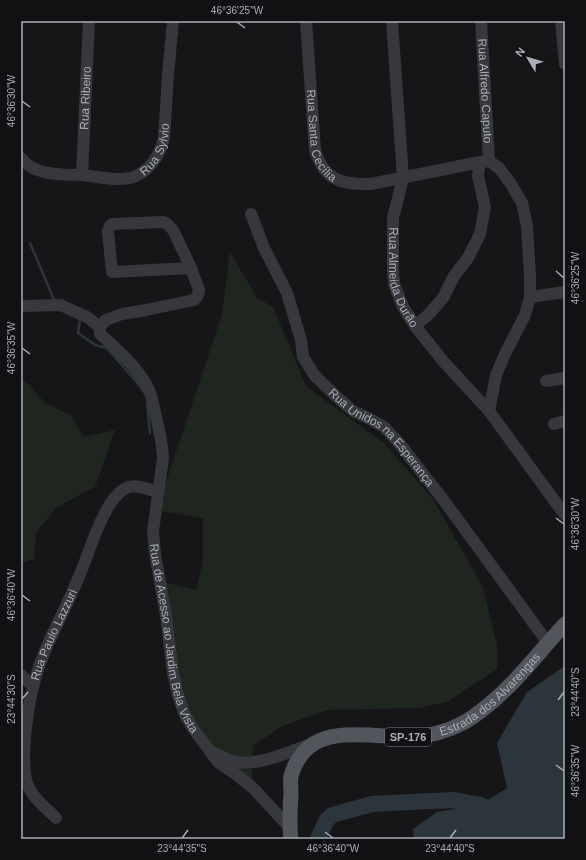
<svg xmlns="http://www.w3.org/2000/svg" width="586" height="860" viewBox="0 0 586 860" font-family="Arial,sans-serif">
<rect width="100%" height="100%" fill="#161618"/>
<g fill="#1e261f">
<polygon points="230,252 257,298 273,307 306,386 384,443 433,499 483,587 497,645 497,669 447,702 419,708 328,710 282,726 253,746 252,782 215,753 184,704 163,582 196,590 203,560 203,518 160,511 161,497 222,314"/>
<polygon points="21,378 28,384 45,403 72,416 83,437 115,430 95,487 57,507 36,532 34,559 21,563"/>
</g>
<polygon fill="#2c353c" points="565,666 565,839 414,839 413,829 437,812 480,805 507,788 497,743 527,692"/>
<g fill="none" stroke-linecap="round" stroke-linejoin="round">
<g stroke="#2c353c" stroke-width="2.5">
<polyline points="30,243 55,302"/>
<polyline points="79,319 80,320 78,333 95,345 107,348 134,379 145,393"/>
<polyline points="147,404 150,433"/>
</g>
<polyline stroke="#2c353c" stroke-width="16" points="318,839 326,821 332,815 372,804 452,800 480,805 500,814"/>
<g stroke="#37383d" stroke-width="12">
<path id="s1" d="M306 21 315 150C324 180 341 185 371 184L480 162 489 161 499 168 511 184 522 203 527 226 530 277V297L525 315 505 354 496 375 489 411"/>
<path id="s2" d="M392 21 403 178 393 218V271L394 284 403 307 415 326 443 361 489 411 565 515"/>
<path id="s3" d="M481 21 489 161"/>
<polyline points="561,21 565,64"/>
<path id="s4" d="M21 158C26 165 35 170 44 172 56 175 69 175 81 175 97 176 120 183 136 176 151 169 160 154 164 138L168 75 173 21"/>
<path id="s5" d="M82 175 89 21"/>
<path id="s6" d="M251 214 264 248 287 293 301 340 303 357 315 376 337 397 353 411 370 419 384 427 399 443 445 502 548 643"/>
<polyline points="530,297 565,292"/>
<polyline points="21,306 61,305 69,309 87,317 100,327"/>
<polyline points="415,326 428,315 443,298 454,276 468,258 480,234 485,207 478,176 480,162"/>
<path id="s7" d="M100 327V334C118 350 136 366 147 386 152 394 153 404 155 413 159 428 162 442 163 458L153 531 155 554 166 616 173 673 178 695 184 713 192 727 218 762 237 775 254 789 289 827"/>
<path d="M100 327 103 323 106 320 122 314 146 310 194 300C197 297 199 295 199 290L191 268 173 230 166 223 163 222 112 224 110 226 108 231 112 272 191 268"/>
<polyline points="546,381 565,378"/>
<polyline points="554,424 565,421"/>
<polyline points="21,675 33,686"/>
<path d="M214 753C220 755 226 759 232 761 256 768 288 752 311 744"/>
<path id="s8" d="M56 818C45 807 30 796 26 780 21 755 27 712 33 687 41 652 61 619 75 586 86 563 92 537 105 513 109 504 117 493 126 488 135 483 149 490 158 492"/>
</g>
<path stroke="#53555c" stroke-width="15" id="s9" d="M291 839C289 824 290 809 291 794 291 788 290 781 291 776 293 769 296 762 300 757 322 723 377 738 411 737 429 736 448 731 463 723 469 720 475 715 481 711 513 687 537 654 565 624"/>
</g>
<path fill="none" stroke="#a8adb8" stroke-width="1.5" d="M237 22 245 28M22 101 30 107M556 271 564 278M22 348 30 354M556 518 564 524M22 595 30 601M22 699 28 692M558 700 564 692M556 765 564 771M325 832 333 838M182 838 188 830M450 838 456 830"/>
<g text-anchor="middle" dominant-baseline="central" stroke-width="3" stroke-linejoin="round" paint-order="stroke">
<rect fill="#111113" stroke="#7b7e86" stroke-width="1" x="385" y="728" width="46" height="18" rx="3"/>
<g font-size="11" font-weight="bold" fill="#a8adb8">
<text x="408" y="737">SP-176</text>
</g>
<g font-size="12" fill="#a8adb8" stroke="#111113">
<text stroke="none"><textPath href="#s3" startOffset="70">Rua Alfredo Caputo</textPath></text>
<text stroke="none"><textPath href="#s5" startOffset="77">Rua Ribeiro</textPath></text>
<text stroke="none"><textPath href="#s1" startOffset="117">Rua Santa Cecília</textPath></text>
<text stroke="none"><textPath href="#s4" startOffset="155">Rua Sylvio</textPath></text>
<text stroke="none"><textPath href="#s2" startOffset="260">Rua Almeida Durão</textPath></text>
<text stroke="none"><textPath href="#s6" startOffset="267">Rua Unidos na Esperança</textPath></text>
<text stroke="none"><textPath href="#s8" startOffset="199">Rua Paulo Lazzuri</textPath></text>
<text stroke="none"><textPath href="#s7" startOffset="335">Rua de Acesso ao Jardim Bela Vista</textPath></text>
<text stroke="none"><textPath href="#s9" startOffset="295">Estrada dos Alvarengas</textPath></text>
</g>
</g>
<rect width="586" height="860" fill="none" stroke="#111113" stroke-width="44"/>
<g transform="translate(528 58) rotate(308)" stroke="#111113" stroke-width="3" paint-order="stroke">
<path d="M0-3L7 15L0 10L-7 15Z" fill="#a8adb8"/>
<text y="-6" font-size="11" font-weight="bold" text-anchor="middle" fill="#a8adb8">N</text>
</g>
<rect x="22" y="22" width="542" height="816" fill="none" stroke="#a8adb8" stroke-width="1.5"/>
<g font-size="10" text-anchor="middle" fill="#a8adb8">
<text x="237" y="14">46°36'25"W</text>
<text transform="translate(11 101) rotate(-90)" y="4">46°36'30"W</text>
<text transform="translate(575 278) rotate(-90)" y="4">46°36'25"W</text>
<text transform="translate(11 348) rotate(-90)" y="4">46°36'35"W</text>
<text transform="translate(575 524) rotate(-90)" y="4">46°36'30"W</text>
<text transform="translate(11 595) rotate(-90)" y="4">46°36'40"W</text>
<text transform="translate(575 692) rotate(-90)" y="4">23°44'40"S</text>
<text transform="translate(11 699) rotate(-90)" y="4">23°44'30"S</text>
<text transform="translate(575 771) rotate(-90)" y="4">46°36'35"W</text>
<text x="182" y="852">23°44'35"S</text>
<text x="333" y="852">46°36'40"W</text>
<text x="450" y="852">23°44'40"S</text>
</g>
</svg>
